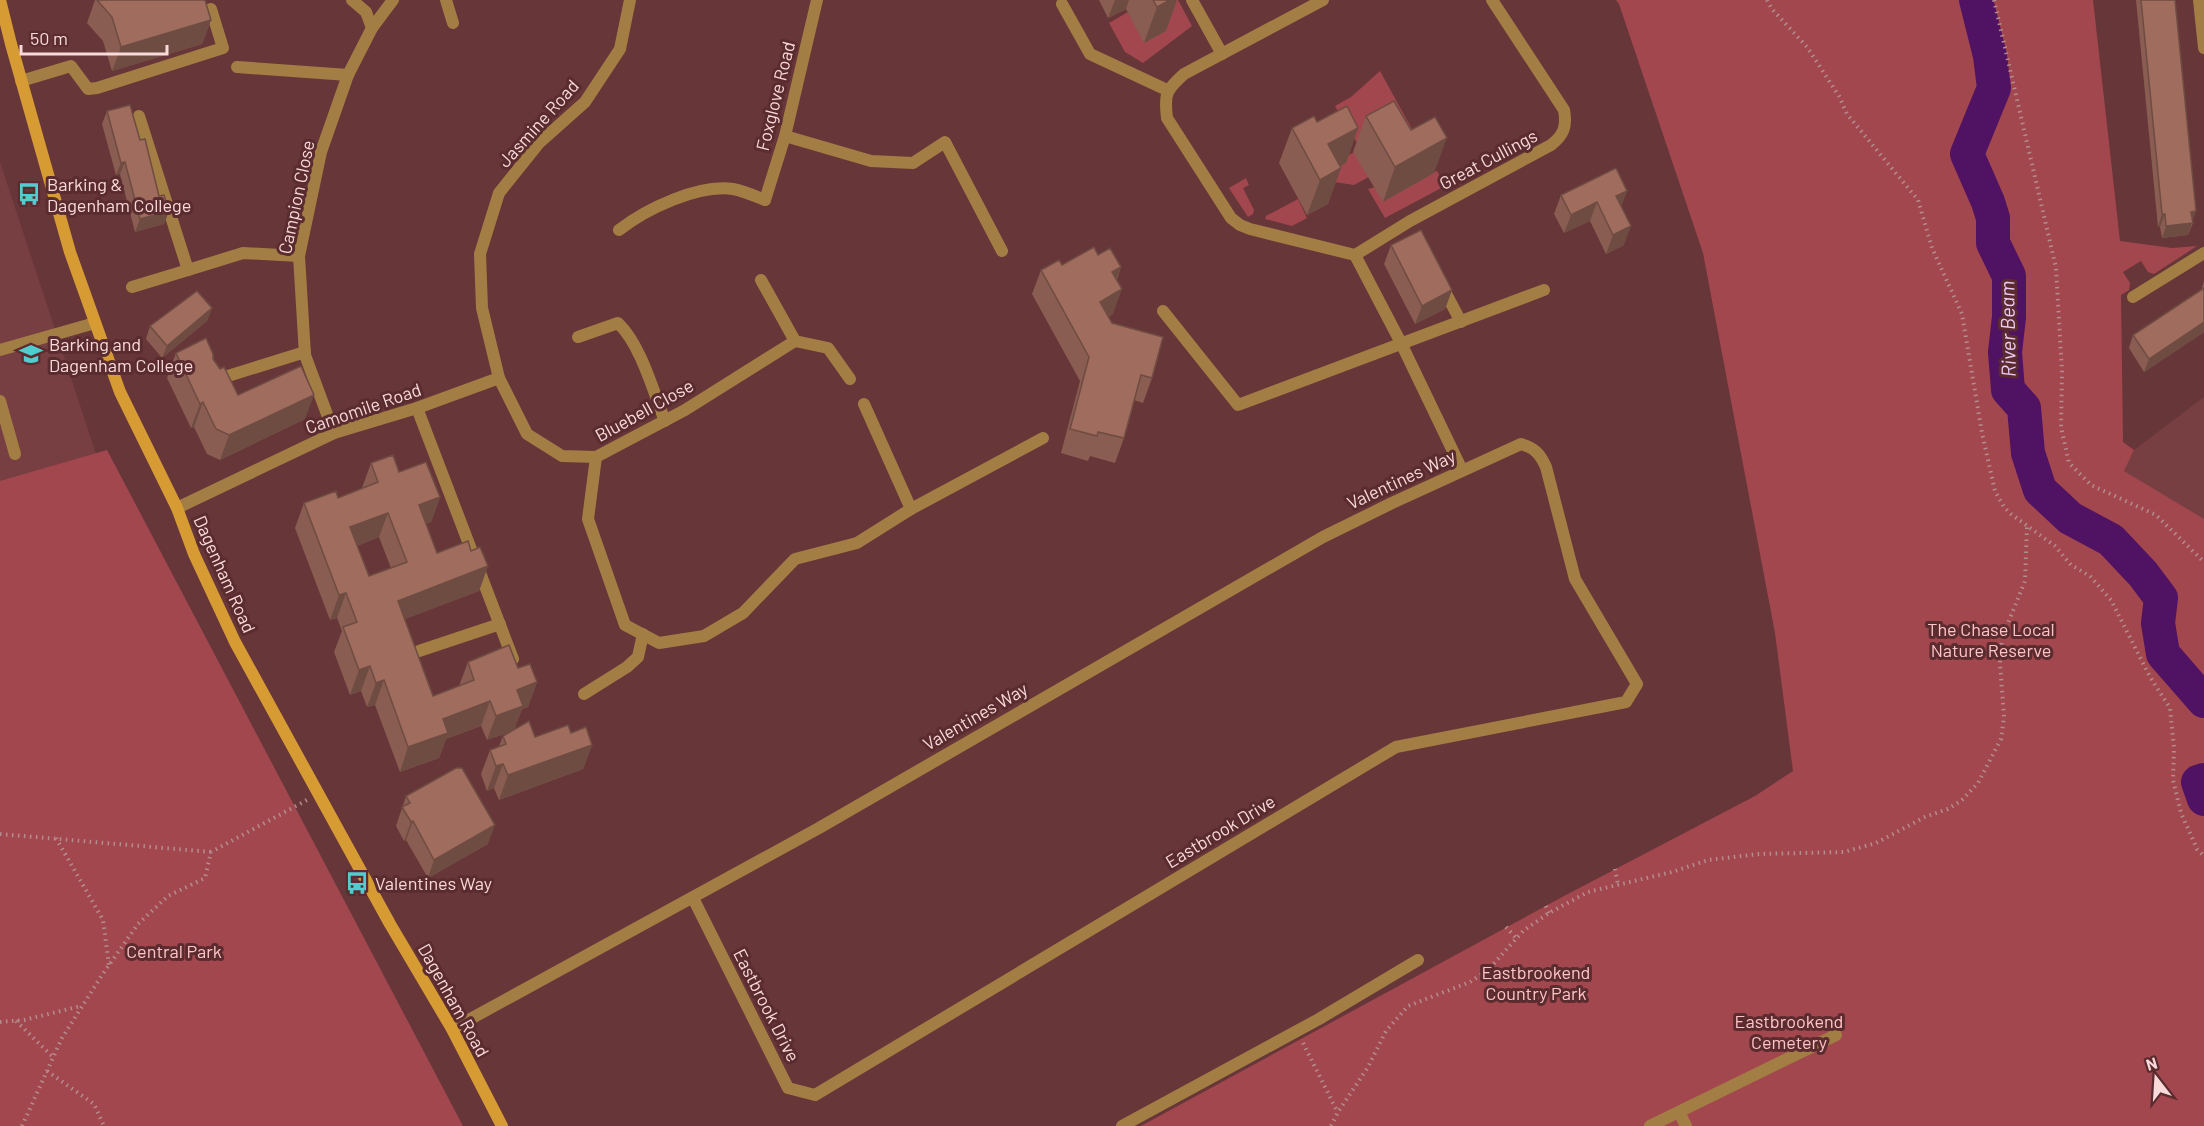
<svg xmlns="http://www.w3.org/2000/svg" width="2204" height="1126" viewBox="0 0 2204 1126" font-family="Barlow,sans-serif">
<rect width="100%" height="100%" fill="#673639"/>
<g fill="#773f42">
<polygon points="0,162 126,545 0,600"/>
<polygon points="2204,397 2204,524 2124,471 2134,450"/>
</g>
<g fill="#a3474f">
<polygon points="1152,0 1178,0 1192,26 1143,63 1125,52 1109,23 1128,12 1144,42"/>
<polygon points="1616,0 2093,0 2120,241 2172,248 2197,246 2154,274 2148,272 2141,261 2123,272 2130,283 2129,290 2121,295 2123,442 2134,450 2124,471 2204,519 2204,1126 1141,1126 1564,896 1755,796 1793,771 1775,633 1703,253 1619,4"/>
<polygon points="1380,71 1418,140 1360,148 1335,106 1351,97"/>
<polygon points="1360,149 1374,174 1354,185 1321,180 1320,177 1345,163 1343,158"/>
<polygon points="1437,171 1445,186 1385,218 1368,189"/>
<polygon points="1246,178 1249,185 1243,188 1254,210 1253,214 1248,217 1229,188"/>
<polygon points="1298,199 1307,218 1292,226 1265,219 1266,216"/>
<polygon points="107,450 463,1126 0,1126 0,481"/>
</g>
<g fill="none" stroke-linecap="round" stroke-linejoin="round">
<g stroke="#501262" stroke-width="34">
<polyline points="1976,0 1990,56 1994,88 1967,154 1988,202 1993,218 1993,243 2009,276 2009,317 2005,352 2008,390 2024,408 2028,453 2040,490 2070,518 2111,540 2143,574 2161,598 2158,623 2163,654 2204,701"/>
<polyline points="2204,780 2198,782 2204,799"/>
</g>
<g stroke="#b48d8e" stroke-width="4" stroke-dasharray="1.5 4.5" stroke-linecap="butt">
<polyline points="1767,0 1772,9 1807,47 1839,96 1847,114 1918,200 1932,248 1962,314 1982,433 1995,491 2004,507 2011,514 2055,546 2071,565 2090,576 2111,600 2150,677 2170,708 2174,748 2173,780 2181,813 2197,849 2204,856"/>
<polyline points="1994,0 2056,268 2062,372 2061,427 2069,463 2091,485 2156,515 2204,562"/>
<polyline points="0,834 211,852"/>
<polyline points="56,838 103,920 109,965"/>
<polyline points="1615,869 1618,885"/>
<polyline points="1546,906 1549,913"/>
<polyline points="1506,927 1516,938"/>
<polyline points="16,1021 53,1057"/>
<polyline points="0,1022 24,1020 81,1006"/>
<polyline points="1303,1043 1337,1111"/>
<polyline points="47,1071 94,1104 104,1126"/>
<polyline points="22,1126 62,1038 102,975 138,924 168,896 205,878 211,852 307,800"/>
<polyline points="1331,1126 1338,1112 1368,1067 1386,1031 1408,1006 1470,982 1488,970 1523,931 1549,913 1588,892 1672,872 1708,860 1759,854 1844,852 1876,843 1925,817 1948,809 1962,800 1978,783 2001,739 2004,717 2000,663 2002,638 2025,581 2027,527"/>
</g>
<g stroke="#a37e44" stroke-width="12">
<polyline points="352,0 366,12 372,28"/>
<polyline points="446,0 453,23"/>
<polyline points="1192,0 1222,54"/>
<polyline points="1062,4 1090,54 1167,90"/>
<polyline points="372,28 393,0"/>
<polyline points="21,81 71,66 88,89 97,88 223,48 211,9"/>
<path d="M619 230C646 209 698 184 733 189 744 191 755 196 765 200"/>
<polyline points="1442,286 1461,322"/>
<polyline points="132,287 188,270 139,116"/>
<polyline points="1163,311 1238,405 1544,290"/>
<path d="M578 337 618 323C641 345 653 391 665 421"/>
<polyline points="215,380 305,352"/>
<polyline points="0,401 15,454"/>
<polyline points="417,408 513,659"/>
<polyline points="419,651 500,624"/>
<polyline points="584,694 627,667 638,657 643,634"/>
<polyline points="1679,1112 1686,1126"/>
<polyline points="1122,1126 1319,1019 1418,960"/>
<polyline points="1650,1126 1836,1035"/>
</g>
<g stroke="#a37e44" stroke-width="12">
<polyline points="630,0 620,49 585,102 539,143 499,193 480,254 482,308 499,378 527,434 562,456 596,457 685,410 795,341 828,348 850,379"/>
<path d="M1323 0 1184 74C1166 90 1164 94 1167 118L1231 218 1240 225 1250 229 1355 255 1410 221 1551 145C1564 135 1567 126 1564 110L1492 0"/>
<polyline points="2199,0 2204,48"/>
<polyline points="237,67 348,75"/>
<polyline points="785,136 871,161 913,163 945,142 1002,251"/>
<polyline points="765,200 785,136 817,0"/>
<polyline points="1355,255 1401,343 1462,470"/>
<polyline points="188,270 243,253 299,256"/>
<polyline points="761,280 795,341"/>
<polyline points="2133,297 2204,253"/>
<polyline points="0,350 95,323"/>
<polyline points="864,404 911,509"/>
<polyline points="334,433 305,355 299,256 321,152 348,75 372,28"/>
<polyline points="596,457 588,519 625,625 659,643 704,636 743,613 795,559 857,543 911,509 1043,438"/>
<polyline points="177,508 334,433 417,408 499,378"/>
<path d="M452 1029 819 828 1323 537 1392 503 1521 444C1535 448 1540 454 1546 467L1575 579 1637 684 1626 702 1396 747 815 1095 788 1088 693 898"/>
</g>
<polyline stroke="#d79b34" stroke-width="12" points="0,0 11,44 70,252 120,392 177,508 194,554 235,642 390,924 452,1029 502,1126"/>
</g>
<g fill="#895d51" fill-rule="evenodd">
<polygon points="95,0 205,0 211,20 202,44 112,71 103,41 87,23"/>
<polygon points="1099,0 1177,0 1166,31 1144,43 1126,9 1108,18"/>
<polygon points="2136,0 2175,0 2193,223 2188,235 2162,238 2160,227 2158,227"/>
<polygon points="107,111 140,140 159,196 169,211 164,224 135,232 120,174 116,175 102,124"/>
<polygon points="1366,116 1434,173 1383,202 1353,152"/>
<polygon points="1317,122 1358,128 1346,163 1340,166 1328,204 1307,215 1279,163 1292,128"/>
<polygon points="1627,191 1621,206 1624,245 1606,254 1590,221 1564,233 1554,214 1561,195"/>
<polygon points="1391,245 1452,290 1445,309 1415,324 1384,264"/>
<polygon points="1098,255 1121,267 1117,280 1113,314 1108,317 1112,323 1152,378 1143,403 1134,400 1124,438 1115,463 1090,456 1088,461 1061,453 1080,381 1032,294 1041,270"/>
<polygon points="2204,281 2204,332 2144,372 2129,348 2133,335 2201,291"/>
<polygon points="212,308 207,321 162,358 146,339 150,326"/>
<polygon points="176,353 213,359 238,395 305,419 220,460 207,454 194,427 191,428 167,378"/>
<path d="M371 463 399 472 440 497 431 522 426 524 437 553 471 551 488 566 479 591 405 619 433 696 459 686 468 662 518 668 537 682 528 707 522 709 514 730 535 737 571 733 592 745 583 769 499 800 494 788 487 791 481 774 490 750 499 746 503 736 512 731 487 740 481 726 446 739 439 758 400 772 375 705 367 707 361 691 350 695 334 652 342 631 337 618 330 620 295 528 304 503 338 498 362 488ZM379 537 391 568 369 576 357 546Z"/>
<polygon points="406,796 488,844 428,878 406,840 404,841 396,826"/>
</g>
<g fill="#6f4c42">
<polygon points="1115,0 1129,0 1126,9 1108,18"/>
<polygon points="1170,0 1177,0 1166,31 1144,43 1157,7"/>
<polygon points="211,20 202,44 112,71 121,47"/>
<polygon points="1358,128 1346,163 1319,178 1328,144"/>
<polygon points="1447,138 1434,173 1383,202 1395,167"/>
<polygon points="125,162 120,174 116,175 121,163"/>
<polygon points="1341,168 1328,204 1307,215 1320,180"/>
<polygon points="1627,191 1620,209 1616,196"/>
<polygon points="1597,202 1590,221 1564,233 1571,215"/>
<polygon points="169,211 164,224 135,232 140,219"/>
<polygon points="2196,211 2188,235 2162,238 2166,226 2191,212"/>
<polygon points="2162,214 2165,214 2160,227 2158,227"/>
<polygon points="1631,226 1624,245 1606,254 1613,235"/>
<polygon points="1121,267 1112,292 1112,272"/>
<polygon points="1122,289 1113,314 1091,326 1100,302"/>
<polygon points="1452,290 1445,309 1415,324 1422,306"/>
<polygon points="212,308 207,321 162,358 167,346"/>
<polygon points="2204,322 2204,332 2144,372 2149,359"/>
<polygon points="314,395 305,419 220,460 229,435"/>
<polygon points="203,402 194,427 191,428 200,404"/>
<polygon points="440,497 431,522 410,530 419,505"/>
<polygon points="388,513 379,537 341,552 350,527"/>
<polygon points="488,566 479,591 389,625 398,601"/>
<polygon points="346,593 337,618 330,620 339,595"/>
<polygon points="370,666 361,691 350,695 359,670"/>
<polygon points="384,680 375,705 367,707 376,683"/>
<polygon points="537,682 528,707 522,709 514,730 487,740 496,716 517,690"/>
<polygon points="490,701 481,726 446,739 439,758 400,772 408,747 443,719"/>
<polygon points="592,745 583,769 499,800 508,775"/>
<polygon points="503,764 494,788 487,791 496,766"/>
<polygon points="413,821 406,840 404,841 411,822"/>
<polygon points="495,825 488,844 428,878 434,860"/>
</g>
<g fill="#9f6c5e" stroke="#6f4c42" stroke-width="1.5" fill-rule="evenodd">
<polygon points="97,0 205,0 211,20 121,47 112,17"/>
<polygon points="1153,0 1170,0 1157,7"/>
<polygon points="2141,0 2175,0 2196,211 2191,212 2193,223 2166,226 2165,214 2162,214"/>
<polygon points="1394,101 1411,130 1435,117 1447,138 1395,167 1366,116"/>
<polygon points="130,105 140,140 145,139 159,196 164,195 169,211 140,219 125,162 121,163 107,111"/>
<polygon points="1347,106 1358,128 1328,144 1341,168 1320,180 1292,128 1314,116 1317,122"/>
<polygon points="1616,168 1627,191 1616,196 1631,226 1613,235 1597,202 1571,215 1561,195"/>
<polygon points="1421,230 1452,290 1422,306 1391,245"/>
<polygon points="1094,247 1098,255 1110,248 1121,267 1112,272 1122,289 1100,302 1112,323 1163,337 1152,378 1141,375 1124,438 1098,432 1097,436 1070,429 1089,357 1041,270 1059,260 1062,265"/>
<polygon points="2204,288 2204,322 2149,359 2133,335"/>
<polygon points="197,291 212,308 167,346 150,326"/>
<polygon points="206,338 213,354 213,359 220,369 224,367 238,395 301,366 314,395 229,435 216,429 203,402 200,404 176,353"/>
<path d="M393 455 399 472 426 462 440 497 419 505 437 553 468 541 471 551 480 547 488 566 398 601 433 696 474 680 468 662 509 645 518 668 530 664 537 682 517 690 523 706 496 716 490 701 443 719 448 733 408 747 384 680 376 683 370 666 359 670 343 627 357 622 346 593 339 595 304 503 336 491 338 498 378 482 371 463ZM388 513 407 562 369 576 350 527Z"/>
<polygon points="529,721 535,737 568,725 571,733 586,727 592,745 508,775 503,764 496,766 490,750 506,744 503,736"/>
<polygon points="456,768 462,768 495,825 434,860 413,821 411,822 402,807 410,803 406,796"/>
</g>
<defs>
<g id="bus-bare" transform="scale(1.8)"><path d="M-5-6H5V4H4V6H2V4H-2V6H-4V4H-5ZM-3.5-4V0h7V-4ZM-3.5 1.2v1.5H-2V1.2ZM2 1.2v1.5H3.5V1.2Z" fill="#52cdcf" stroke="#5b2c2f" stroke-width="2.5" paint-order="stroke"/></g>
<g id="university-bare" transform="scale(1.8)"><path d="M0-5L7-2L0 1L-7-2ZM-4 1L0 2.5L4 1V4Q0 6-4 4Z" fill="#52cdcf" stroke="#5b2c2f" stroke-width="2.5" paint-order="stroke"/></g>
</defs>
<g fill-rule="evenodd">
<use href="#bus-bare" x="29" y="194"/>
<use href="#university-bare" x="31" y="354"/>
<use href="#bus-bare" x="357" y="883"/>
</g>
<g text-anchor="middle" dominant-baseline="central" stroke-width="6" stroke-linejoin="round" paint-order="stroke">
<g font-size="18" fill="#f9dada" stroke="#5b2c2f">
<text transform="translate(775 96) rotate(-76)">Foxglove Road</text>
<text transform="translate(538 123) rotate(-48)">Jasmine Road</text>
<text transform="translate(1488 159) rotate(-28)">Great Cullings</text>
<text transform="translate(296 197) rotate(-78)">Campion Close</text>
<text transform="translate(363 408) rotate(-19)">Camomile Road</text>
<text transform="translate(644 410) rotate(-29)">Bluebell Close</text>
<text transform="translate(1401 479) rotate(-25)">Valentines Way</text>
<text transform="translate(225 574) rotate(66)">Dagenham Road</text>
<text transform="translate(975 716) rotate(-30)">Valentines Way</text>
<text transform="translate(1220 831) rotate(-31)">Eastbrook Drive</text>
<text transform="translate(454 1000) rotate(61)">Dagenham Road</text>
<text transform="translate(767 1005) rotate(63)">Eastbrook Drive</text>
</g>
<g font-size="18" fill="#f9dada" stroke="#5b2c2f" text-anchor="start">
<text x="47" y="184">Barking &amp;<tspan x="47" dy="21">Dagenham College</tspan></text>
<text x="49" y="344">Barking and<tspan x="49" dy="21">Dagenham College</tspan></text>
<text x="375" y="883">Valentines Way</text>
</g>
<g font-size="18" fill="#ffc4c6" stroke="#5b2c2f">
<text x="1991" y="629">The Chase Local<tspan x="1991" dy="21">Nature Reserve</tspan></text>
<text x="174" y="951">Central Park</text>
<text x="1536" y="972">Eastbrookend<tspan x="1536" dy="21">Country Park</tspan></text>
<text x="1789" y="1021">Eastbrookend<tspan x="1789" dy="21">Cemetery</tspan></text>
</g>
<g font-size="20" font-style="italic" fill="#ecccf7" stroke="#5b2c2f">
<text transform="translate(2007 329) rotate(-91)">River Beam</text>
</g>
</g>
<g transform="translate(2156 1078) rotate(343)" stroke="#5b2c2f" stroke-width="4.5" paint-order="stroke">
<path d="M0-4.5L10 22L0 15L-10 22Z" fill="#f9dada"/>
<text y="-9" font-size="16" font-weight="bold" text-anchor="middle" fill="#f9dada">N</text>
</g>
<path d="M21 45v9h146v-9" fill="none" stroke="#f9dada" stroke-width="3"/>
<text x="30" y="45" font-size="18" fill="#f9dada" stroke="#5b2c2f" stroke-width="4.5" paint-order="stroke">50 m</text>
</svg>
